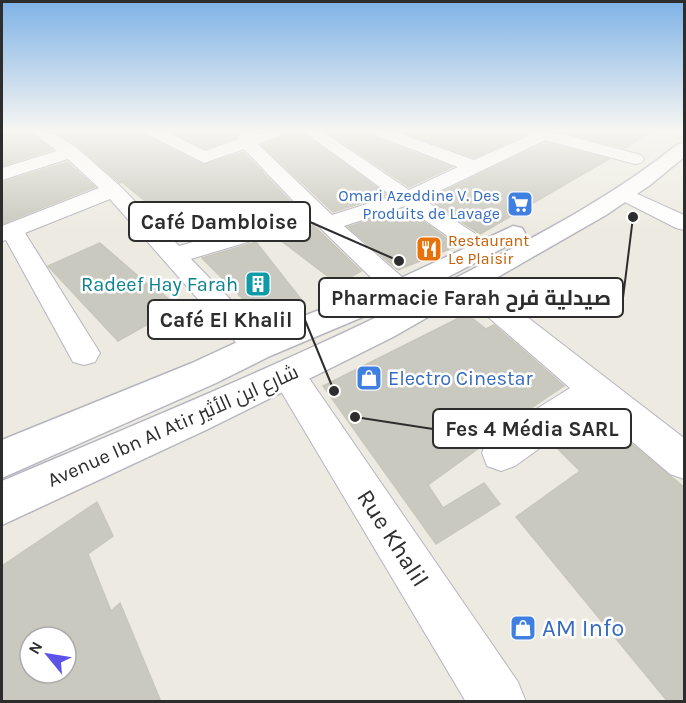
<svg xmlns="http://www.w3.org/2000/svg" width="686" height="703" viewBox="0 0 686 703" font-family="Karla,Cairo,sans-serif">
<rect width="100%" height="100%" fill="#edebe1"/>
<g fill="#c9c9bf" stroke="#c9c7bb" stroke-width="1.5" fill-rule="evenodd">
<polygon points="2,131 29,131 52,150 2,166"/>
<polygon points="54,131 143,131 146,136 203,165 243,152 299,210 257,222 229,201 226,203 243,226 192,240 171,201 150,205 122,182 120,183 78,146"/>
<polygon points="170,131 239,131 236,137 205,149"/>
<polygon points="287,131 301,131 387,195 333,212 262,145 284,136"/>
<polygon points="326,131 369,131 372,136 452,167 409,187"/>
<polygon points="399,131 520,131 524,135 474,158"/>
<polygon points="559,131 651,131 625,148"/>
<polygon points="545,142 609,159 480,234 428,199"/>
<polygon points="67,162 95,187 2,224 2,182"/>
<polygon points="405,208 457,246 398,270 348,227"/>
<polygon points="313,225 361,271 338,284 275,236"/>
<polygon points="256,242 304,303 264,320 202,258"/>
<polygon points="100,243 153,289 156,288 178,307 118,341 48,266"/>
<polygon points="467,314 486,329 494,325 564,386 486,438 483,445 428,485 443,508 484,483 500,504 436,544 323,386"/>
<polygon points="598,416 684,487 684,702 668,702 516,517 580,471 552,443"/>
<path d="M97 502 113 536 88 554 111 611 120 603 161 702H2V566ZM30 637H66V673H30Z"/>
</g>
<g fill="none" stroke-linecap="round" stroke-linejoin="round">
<g stroke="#b5b5bf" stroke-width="2">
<g id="street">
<polygon points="31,131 50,131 77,148 120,186 179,246 303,211 244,149 204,163 147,134 145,131 165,131 205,151 238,139 241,131 257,131 257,133 285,131 283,134 258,144 332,215 392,196 303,131 322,131 409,190 458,167 373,134 371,131 393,131 474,160 528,136 522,131 551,131 641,155 644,159 641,163 635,164 545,140 423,199 492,245 495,250 492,255 483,257 474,255 405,206 344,226 410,284 414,290 410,296 400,299 390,296 314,222 191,259 269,339 274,347 269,355 258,359 247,355 110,199 25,233 100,353 95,362 84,365 73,362 6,240 2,241 2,226 99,188 68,159 2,180 2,168 57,151"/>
<polygon points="624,188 684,215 684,230 676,228 617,198 614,194 617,190"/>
<polygon points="468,276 478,279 684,438 684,479 670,474 594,409 515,466 501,471 487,466 482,453 487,440 570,388 458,291 455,285 458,279"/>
<polygon points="288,361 300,365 518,682 526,702 466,702 276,383 271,374 276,365"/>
</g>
</g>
<g stroke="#b5b5bf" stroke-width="3">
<g id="secondary">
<path d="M684 143V157L650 185 606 215 393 337 206 430 2 525V481C160 414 320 349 473 269 544 232 615 195 678 144Z"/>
<polygon points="513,226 522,228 525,233 522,238 410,297 270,356 216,383 2,478 2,440 192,363 246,338 390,283"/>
</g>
</g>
<use href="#street" fill="#fff" fill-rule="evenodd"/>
<use href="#secondary" fill="#fff" fill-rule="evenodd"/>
</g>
<linearGradient id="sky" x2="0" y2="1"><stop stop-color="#7eb2e6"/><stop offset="0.57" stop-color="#f7f6f2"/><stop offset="1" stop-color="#f7f6f2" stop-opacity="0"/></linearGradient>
<rect width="686" height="229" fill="url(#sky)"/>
<defs>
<g id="supermarket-square" transform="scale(1.35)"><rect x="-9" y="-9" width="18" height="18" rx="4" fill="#3f7fe0" stroke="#fff"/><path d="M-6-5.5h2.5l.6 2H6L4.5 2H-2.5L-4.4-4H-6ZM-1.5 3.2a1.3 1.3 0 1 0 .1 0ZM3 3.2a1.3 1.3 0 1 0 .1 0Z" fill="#fff"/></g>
<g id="restaurant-square" transform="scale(1.35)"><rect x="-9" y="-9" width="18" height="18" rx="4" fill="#e8710a" stroke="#fff"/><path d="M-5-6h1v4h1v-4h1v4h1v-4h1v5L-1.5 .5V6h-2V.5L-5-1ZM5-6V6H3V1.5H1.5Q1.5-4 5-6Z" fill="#fff"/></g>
<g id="building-square" transform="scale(1.35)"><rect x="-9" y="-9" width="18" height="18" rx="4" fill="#0f9aa8" stroke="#fff"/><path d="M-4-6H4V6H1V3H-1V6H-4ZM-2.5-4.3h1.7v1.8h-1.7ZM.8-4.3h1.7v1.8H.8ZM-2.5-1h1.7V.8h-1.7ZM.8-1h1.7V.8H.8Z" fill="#fff"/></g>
<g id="shop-square" transform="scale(1.35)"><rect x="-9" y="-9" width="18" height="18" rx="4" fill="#3f7fe0" stroke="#fff"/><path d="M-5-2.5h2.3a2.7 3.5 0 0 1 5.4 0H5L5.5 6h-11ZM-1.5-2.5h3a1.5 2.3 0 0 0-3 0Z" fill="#fff"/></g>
</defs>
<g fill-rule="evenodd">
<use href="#supermarket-square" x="520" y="204"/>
<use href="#restaurant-square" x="429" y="249"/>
<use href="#building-square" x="258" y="284"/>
<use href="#shop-square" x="369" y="378"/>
<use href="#shop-square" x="523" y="628"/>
</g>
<g text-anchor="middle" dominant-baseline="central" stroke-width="5" stroke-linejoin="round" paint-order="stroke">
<g font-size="16" fill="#366cbe" stroke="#fff" text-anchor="end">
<text x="500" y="195">Omari Azeddine V. Des<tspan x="500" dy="18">Produits de Lavage</tspan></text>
</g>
<g font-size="16" fill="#c56008" stroke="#fff" text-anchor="start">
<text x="448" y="240">Restaurant<tspan x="448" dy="18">Le Plaisir</tspan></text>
</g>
<g font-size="20" fill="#0d838f" stroke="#fff" text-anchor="end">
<text x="238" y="284">Radeef Hay Farah</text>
</g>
<g font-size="20" fill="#366cbe" stroke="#fff" text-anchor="start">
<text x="388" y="378">Electro Cinestar</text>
</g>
<g font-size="20" fill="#2d2d2d" stroke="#fff">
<text transform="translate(173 426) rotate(-24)">Avenue Ibn Al Atir شارع ابن الأثير</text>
</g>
<g font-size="24" fill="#2d2d2d" stroke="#fff">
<text transform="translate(393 538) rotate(57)">Rue Khalil</text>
</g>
<g font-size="24" fill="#366cbe" stroke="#fff" text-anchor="start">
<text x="542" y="628">AM Info</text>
</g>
</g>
<path fill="none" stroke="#2d2d2d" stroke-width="2" d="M399 261L310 222M633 217L623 298M334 391L305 320M355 417L433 429"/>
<g fill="#2d2d2d" stroke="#fff" stroke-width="2">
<circle cx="399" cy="261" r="6"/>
<circle cx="633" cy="217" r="6"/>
<circle cx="334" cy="391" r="6"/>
<circle cx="355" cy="417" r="6"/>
</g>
<g fill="#fff" stroke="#2d2d2d" stroke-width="2">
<rect x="129" y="202" width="181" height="39" rx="6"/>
<rect x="319" y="278" width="304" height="39" rx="6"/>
<rect x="148" y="300" width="157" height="39" rx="6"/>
<rect x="433" y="409" width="198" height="39" rx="6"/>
</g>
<g font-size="21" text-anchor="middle" font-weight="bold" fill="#2d2d2d">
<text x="219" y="229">Café Dambloise</text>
<text x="471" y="305">Pharmacie Farah صيدلية فرح</text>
<text x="226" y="327">Café El Khalil</text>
<text x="532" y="436">Fes 4 Média SARL</text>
</g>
<rect width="686" height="703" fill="none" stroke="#2d2d2d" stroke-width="6"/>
<g transform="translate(48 655) rotate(300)"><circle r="28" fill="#ffffff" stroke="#ababab" stroke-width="1.5"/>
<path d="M0-4.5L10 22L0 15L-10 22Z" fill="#5c53e9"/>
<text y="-9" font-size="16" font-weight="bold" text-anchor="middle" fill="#2d2d2d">N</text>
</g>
</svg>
